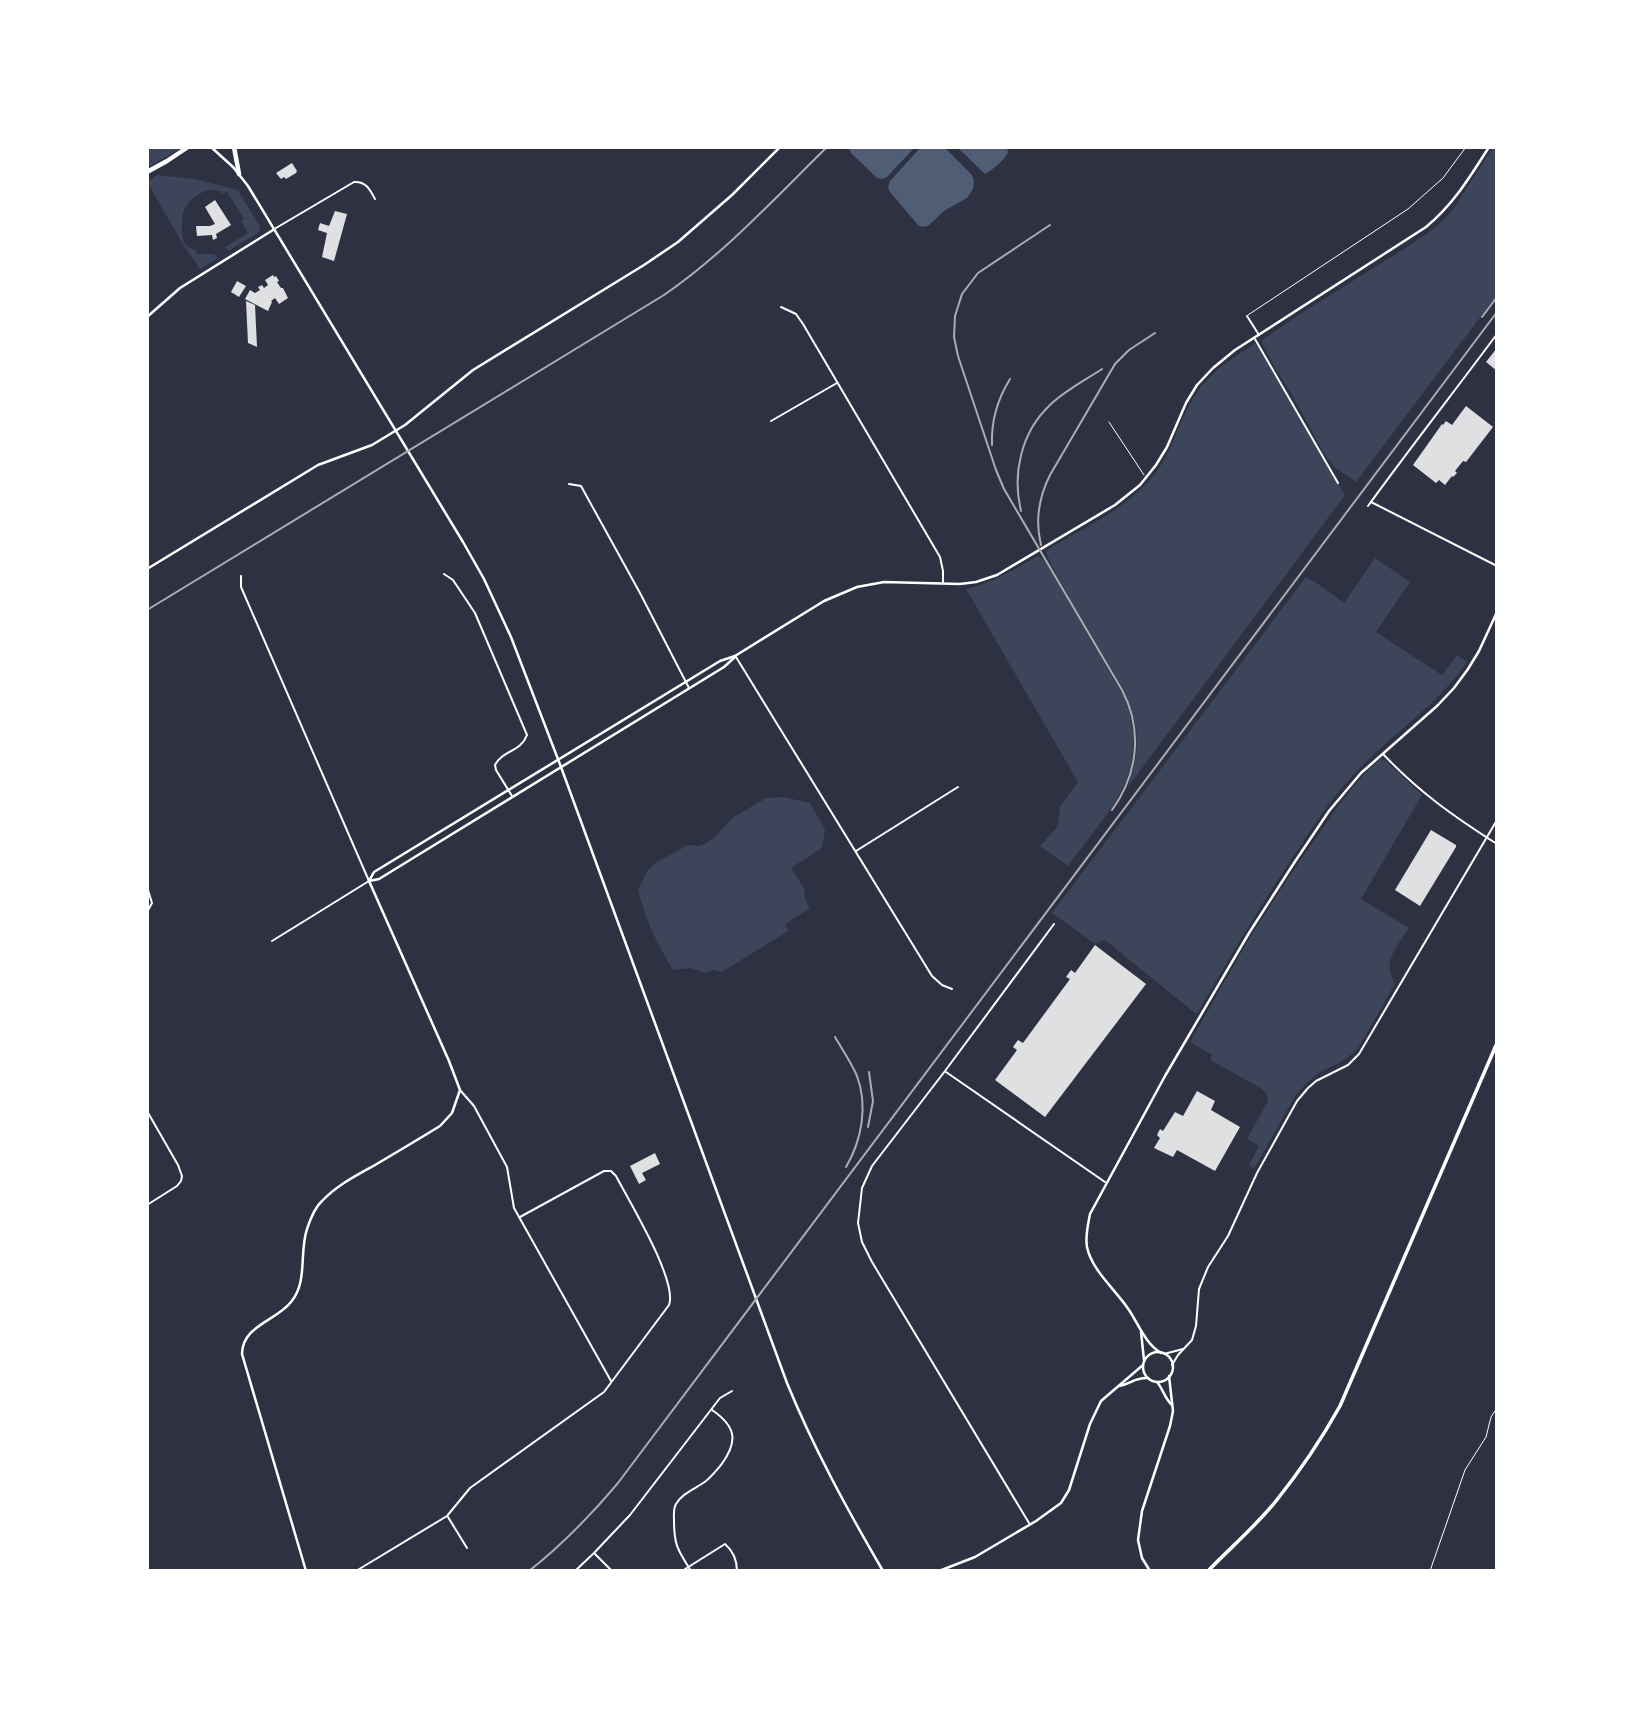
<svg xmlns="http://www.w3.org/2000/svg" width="1644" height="1718" viewBox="0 0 1644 1718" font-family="Jost,sans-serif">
<rect width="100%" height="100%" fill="#2d3142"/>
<g fill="#3c4559">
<polygon points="147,147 182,147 147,168"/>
<polygon points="1493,147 1497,147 1497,295 1356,482 1334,467 1323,452 1290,391 1276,370 1261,341 1300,314 1415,242 1437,226 1452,211"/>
<path d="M157 175 195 179 238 190 259 225 260 228 258 233 228 251 225 247 248 233 241 221 244 219 227 192 223 194C213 183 193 195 186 206 181 214 180 238 186 245 189 248 192 249 196 250L197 254H214L218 258 200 269 181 241 147 182Z"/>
<path d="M1256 343 1345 495 1128 787C1132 773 1136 760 1137 745 1138 708 1116 677 1098 647 1080 616 1061 586 1046 553L1048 549C1082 529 1123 510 1150 480 1171 456 1177 426 1192 400 1207 374 1231 359 1256 343Z"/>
<path d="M1038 556 1046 562 1124 697C1153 772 1109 810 1068 866L1040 846 1058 826 1060 807 1078 782 966 589C993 583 1015 569 1038 556Z"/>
<path d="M1375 558 1410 582 1376 632 1442 675 1457 655 1467 662C1434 710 1384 739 1347 782 1328 803 1313 827 1297 851 1261 904 1229 958 1197 1014H1196L1105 940 1095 944 1052 913 1306 577 1318 584 1344 603Z"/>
<path d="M1380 759 1386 761 1422 795 1361 899 1409 928C1397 947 1381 962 1395 984L1359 1047C1344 1064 1333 1064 1316 1075 1308 1081 1302 1088 1296 1095L1254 1169 1249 1165 1259 1146 1247 1139 1268 1101 1267 1095 1262 1089 1210 1060 1212 1055 1190 1042 1250 937 1286 881 1341 802 1362 776Z"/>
<path d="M783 797 810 803 825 829 822 848 791 868 805 890 804 896 810 908 785 924 788 931 722 972 713 970 706 973 691 968 673 970C656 942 646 921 638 890L648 870 655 863 688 845 700 846 713 839 732 818 766 798Z"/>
</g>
<g fill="#4f5d75">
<polygon points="849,147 915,147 887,177 882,179 877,178 851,153"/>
<polygon points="921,147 944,147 972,175 974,181 973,189 967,198 944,211 928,226 922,227 918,225 890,192 888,187 890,181"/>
<path d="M957 147H1007C1007 149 1008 151 1008 152 1007 158 990 172 985 174Z"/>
</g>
<g fill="#e0e0e3">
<polygon points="292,163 297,171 296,173 286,179 284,177 281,179 276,173"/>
<polygon points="215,200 231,225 216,234 217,238 213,240 212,235 197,236 196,226 210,226 215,224 205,207"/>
<polygon points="335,211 347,214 334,261 322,257 327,233 318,230 320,223 329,226"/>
<polygon points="273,275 274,277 276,276 279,281 277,282 281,288 283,288 288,298 279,304 275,298 271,301 272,302 268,311 245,299 250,290 255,293 260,290 258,287 262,285 264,288 268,285 265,280"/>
<polygon points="237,281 246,286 239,297 231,292"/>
<polygon points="246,301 255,305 257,347 248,343"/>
<polygon points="1497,348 1497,371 1486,362"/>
<polygon points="1466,406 1493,427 1466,462 1463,461 1455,471 1457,473 1453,477 1452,476 1445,485 1439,480 1436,483 1413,465 1442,424 1443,425 1446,421 1452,425"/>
<polygon points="1431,830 1456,845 1456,847 1420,906 1395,890"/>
<polygon points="1095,945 1146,984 1045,1117 995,1080 1017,1050 1013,1047 1018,1040 1023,1043 1070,979 1066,977 1071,970 1075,973"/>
<polygon points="1197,1091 1215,1101 1211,1110 1240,1127 1215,1171 1177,1150 1173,1157 1154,1148 1160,1138 1157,1135 1160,1129 1163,1131 1175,1112 1183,1116"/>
<polygon points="655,1153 660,1164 642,1173 646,1180 639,1184 630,1166"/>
</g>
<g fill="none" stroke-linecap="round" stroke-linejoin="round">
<polyline stroke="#fff" stroke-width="1" points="1430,1571 1465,1470 1486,1437 1491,1417 1497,1408"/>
<g stroke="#fff" stroke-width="1">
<polyline points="1248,315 1408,209 1443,178 1466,147"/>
<polyline points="1109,422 1144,475"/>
</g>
<g stroke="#fff" stroke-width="2">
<path d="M276 228 354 182C366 181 370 190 375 199"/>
<polyline points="781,307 796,314 803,324 940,557 943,571 943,582"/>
<polyline points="1247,316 1259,335"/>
<polyline points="1255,339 1338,483"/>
<polyline points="771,421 837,383"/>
<polyline points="569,484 581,486 640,593 689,688"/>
<polyline points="1371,502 1497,566"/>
<path d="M1368 506C1410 448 1454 392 1497 334"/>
<path d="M444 574 453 580 475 613 527 735C521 752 503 750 495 765L496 770 512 796"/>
<polyline points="241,576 241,587 369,881 272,941"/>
<polyline points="736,657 932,976 942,985 952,989"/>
<path d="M1383 754C1419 792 1453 816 1497 844"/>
<polyline points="856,851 958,787"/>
<polyline points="147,887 152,903 147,912"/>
<polyline points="946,1072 1105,1182"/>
<polyline points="460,1090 474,1106 507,1167 514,1208 611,1381"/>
<polyline points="147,1111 178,1165 182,1176 181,1181 177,1186 147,1205"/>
<polyline points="1164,1354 1183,1349"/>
<polyline points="1172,1365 1178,1355 1192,1340 1196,1326 1199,1289 1208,1267 1228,1236 1257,1173 1297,1101 1308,1088 1316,1081 1348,1065 1359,1054 1497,820"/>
<polyline points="448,1517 467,1548"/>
<polyline points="1029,1523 872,1262 862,1242 858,1223 862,1188 872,1166 945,1071 1054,924"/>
<polyline points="595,1554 612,1571"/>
<path d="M356 1571 447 1516 470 1488 604 1392 669 1305C678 1281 629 1201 616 1176L611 1171H604L520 1217"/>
<polyline points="575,1571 594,1553 630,1515 720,1398 732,1391"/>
<path d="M682 1571 725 1544C733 1551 737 1560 737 1571"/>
<path d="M691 1571C678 1550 674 1546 674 1520 674 1515 673 1509 676 1504 682 1493 697 1488 706 1481 712 1476 716 1471 721 1465 738 1442 737 1427 712 1410"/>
</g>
<g stroke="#fff" stroke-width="2.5">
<polyline points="147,317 180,288 273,230"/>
<polyline points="147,569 318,465 372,445 405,425 473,370 644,265 678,242 732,195 780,147"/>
<path d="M369 881 374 872 720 661 735 656 824 601 857 587 884 582 960 584 976 582 997 575 1115 505 1140 485 1156 465 1167 447 1186 403 1197 385 1213 368 1235 350 1426 227C1453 205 1470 177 1489 147"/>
<polyline points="369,881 379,879 724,667 735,657"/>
<polyline points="1141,1332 1144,1360"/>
<circle cx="1158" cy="1367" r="15"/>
<path d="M1161 1353C1145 1343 1139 1325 1129 1310 1116 1290 1092 1271 1087 1247 1085 1236 1088 1225 1090 1214L1165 1076 1249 933 1294 863 1329 811 1361 773 1437 706 1454 688 1468 669 1479 651 1497 612"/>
<path d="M1157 1382C1163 1389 1165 1399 1172 1405"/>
<path d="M1119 1386C1131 1384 1135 1377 1148 1378"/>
<path d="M306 1571 242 1354C242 1326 276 1321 291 1302 308 1282 299 1253 307 1229 310 1220 315 1207 322 1201 337 1185 357 1175 375 1165 397 1152 419 1139 440 1126L452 1113 460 1090 449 1061 369 881"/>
<polyline points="939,1571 975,1557 1036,1521 1061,1503 1069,1490 1090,1424 1101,1401 1143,1365"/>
<polyline points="1150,1571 1142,1558 1138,1540 1142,1511 1170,1426 1173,1411 1169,1376"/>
</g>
<path stroke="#fff" stroke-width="2.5" d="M211 147 233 167 248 186 463 542 484 579 511 637 561 767 787 1383C814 1449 847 1509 883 1571"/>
<path stroke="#fff" stroke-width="3.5" d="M1208 1571C1230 1548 1256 1526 1276 1501 1300 1471 1321 1440 1340 1406L1497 1043"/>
<g stroke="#fff" stroke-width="4.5">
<polyline points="234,147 239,174"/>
<polyline points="147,172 167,161 188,147"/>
</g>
<g stroke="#abadb3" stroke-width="2">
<path d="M1050 225 978 273 962 294 955 316 954 337 958 356 996 470 1004 489 1122 690C1143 730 1138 774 1112 810"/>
<polyline points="1482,317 1497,297"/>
<path d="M992 445C991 421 997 400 1010 379"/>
<path d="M1021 511C1012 474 1021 433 1049 406 1064 391 1084 381 1102 369"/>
<path d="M1041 545C1035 521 1039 497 1050 475L1115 364 1129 350 1155 333"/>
<path d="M147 610 664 295C725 253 775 198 827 147"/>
<path d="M835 1037C842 1049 851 1062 857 1076 868 1105 862 1140 846 1167"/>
<polyline points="868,1127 873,1101 869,1072"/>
<path d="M529 1571C562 1545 591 1515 618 1483L1497 312"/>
</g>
</g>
<rect width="1644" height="1718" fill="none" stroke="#ffffff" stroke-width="298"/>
</svg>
